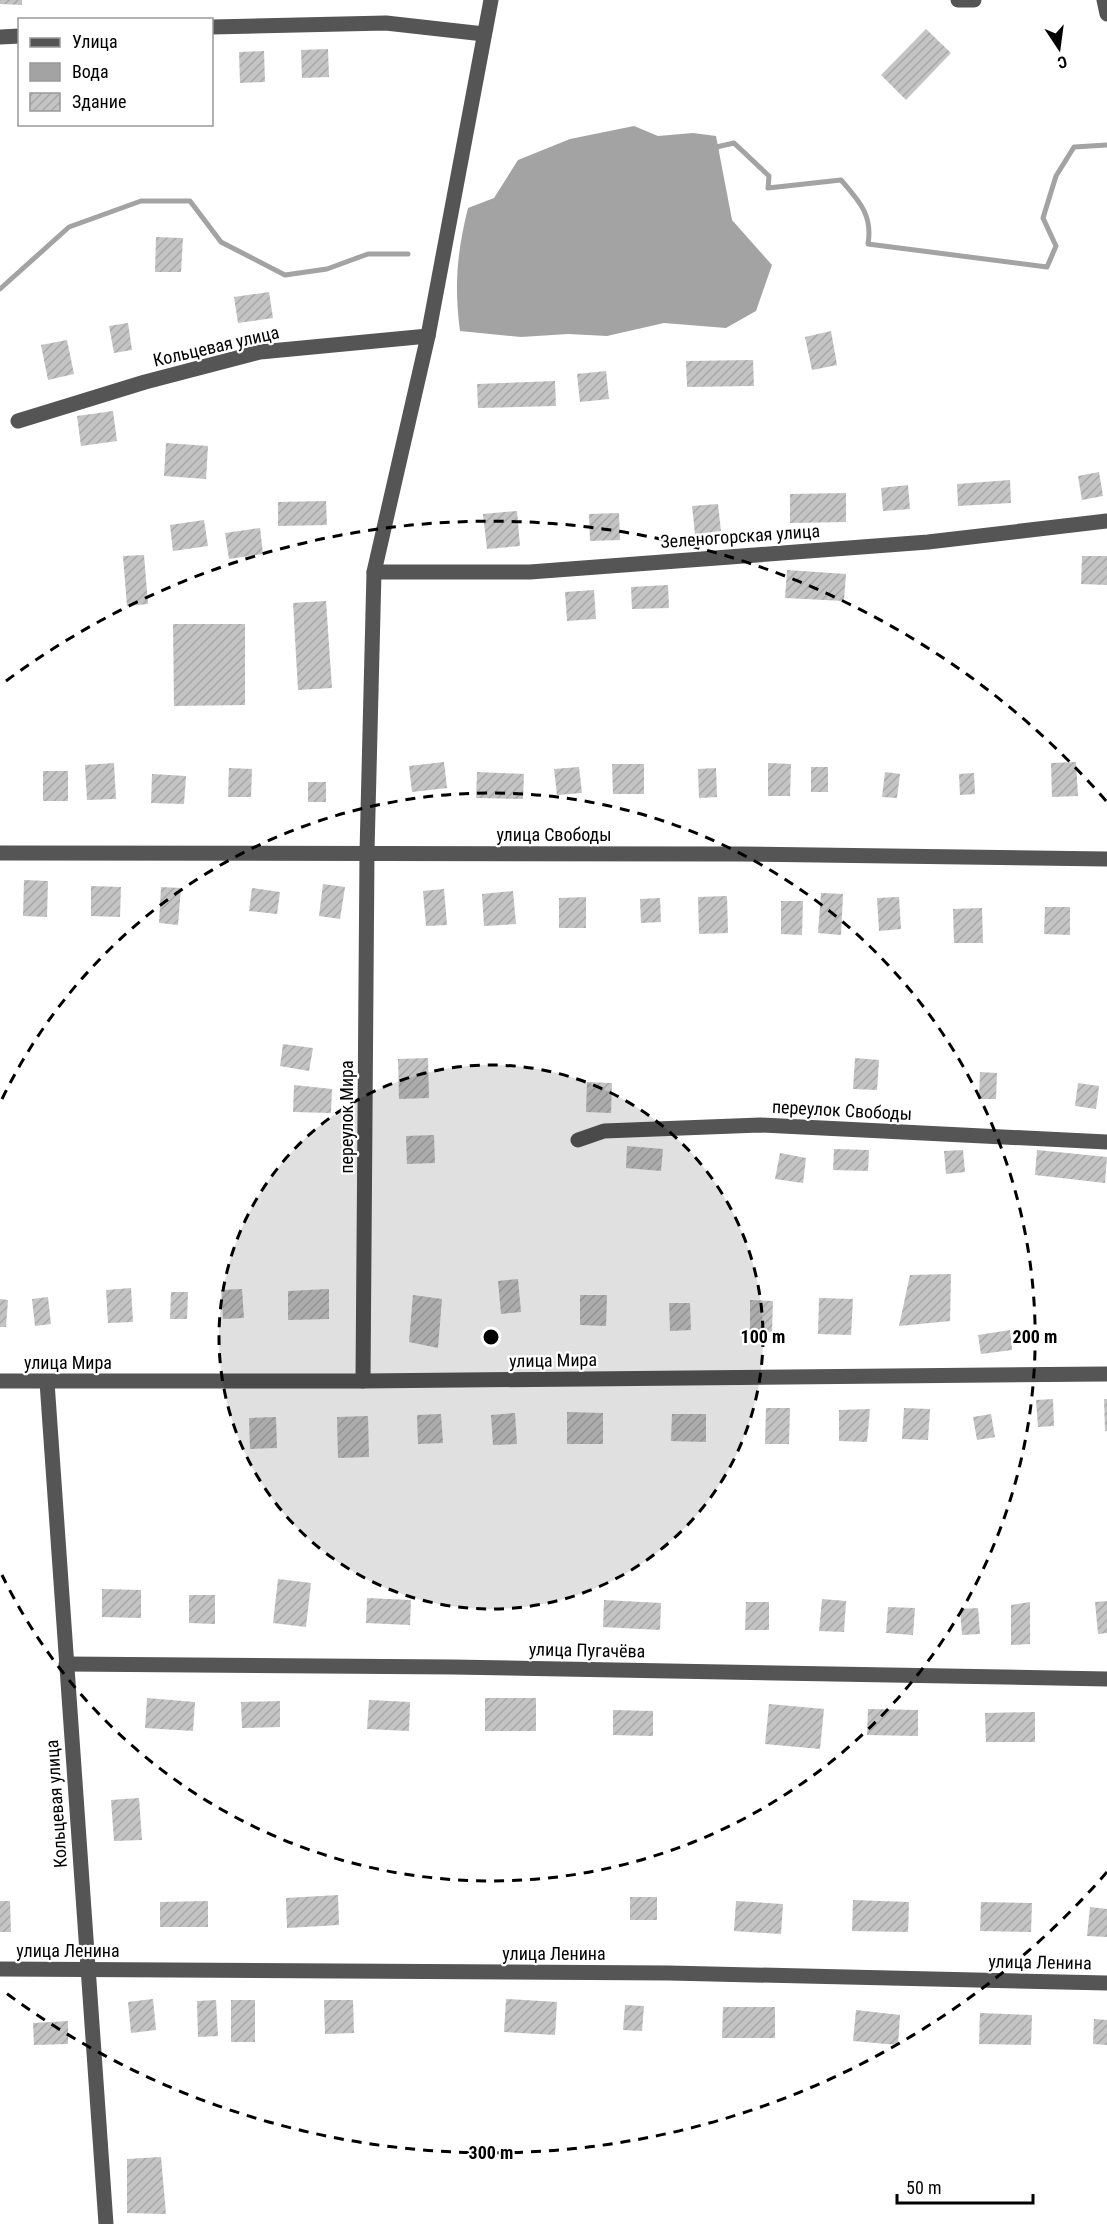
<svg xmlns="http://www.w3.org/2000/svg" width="1107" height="2224" viewBox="0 0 1107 2224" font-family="'Roboto Condensed',sans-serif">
<defs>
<pattern id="building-hatch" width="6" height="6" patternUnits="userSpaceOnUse" patternTransform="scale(1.5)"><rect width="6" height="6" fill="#c4c4c4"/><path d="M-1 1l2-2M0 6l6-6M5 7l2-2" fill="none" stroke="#a7a7a7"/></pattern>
</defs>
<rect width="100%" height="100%" fill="#fff"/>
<path fill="#a3a3a3" d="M634 126 658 136 693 133 716 136 732 220 772 265 756 311 726 328 664 323 607 336 568 334 521 337 460 331C454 286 457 252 468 208L494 198 518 160 570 139Z"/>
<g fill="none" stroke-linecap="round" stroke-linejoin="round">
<g stroke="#a3a3a3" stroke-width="5">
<path d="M712 148 734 143 769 176 768 188 841 180C859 201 873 215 868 244L1047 267 1056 246 1043 218 1056 176 1074 147 1107 145"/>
<polyline points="0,289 69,227 141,201 190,201 221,242 285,275 327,269 368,254 408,254"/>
</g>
</g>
<g fill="url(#building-hatch)">
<polygon points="0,0 22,0 22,5 0,4"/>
<polygon points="926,29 951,53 906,100 881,75"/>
<polygon points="328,49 329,77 302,78 301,50"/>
<polygon points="264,51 265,82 240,83 239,52"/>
<polygon points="156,237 183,238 181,272 155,272"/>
<polygon points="269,292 273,318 238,323 234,297"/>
<polygon points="128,323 132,350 114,353 109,326"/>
<polygon points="831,331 837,365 812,370 805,337"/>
<polygon points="67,340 74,374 48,380 41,345"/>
<polygon points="753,360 754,386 687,387 686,361"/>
<polygon points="606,371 609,399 580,402 577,374"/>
<polygon points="555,381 556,406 478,408 477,384"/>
<polygon points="113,411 117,441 81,446 77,416"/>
<polygon points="166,443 208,446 206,479 164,476"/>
<polygon points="1099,472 1103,496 1082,500 1078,476"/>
<polygon points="1010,480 1011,503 958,506 957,484"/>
<polygon points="908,485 910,509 883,511 881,488"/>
<polygon points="846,493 846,522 790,523 790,494"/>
<polygon points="326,501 327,525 278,526 278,502"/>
<polygon points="718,504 721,531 695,534 692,506"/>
<polygon points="517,511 520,546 487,549 483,514"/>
<polygon points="619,513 620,540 590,541 589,514"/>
<polygon points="204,520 208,546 173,551 170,525"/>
<polygon points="260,528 263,554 229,559 225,533"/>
<polygon points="144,555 148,604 127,606 123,556"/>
<polygon points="1082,556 1107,556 1107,585 1081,584"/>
<polygon points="787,570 846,574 844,601 785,598"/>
<polygon points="668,585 669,608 632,609 631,587"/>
<polygon points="594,590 596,619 567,621 565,592"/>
<polygon points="326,601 332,688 298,690 293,603"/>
<polygon points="173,624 245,624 245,705 174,706"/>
<polygon points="444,762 447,788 412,792 409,766"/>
<polygon points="1076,762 1078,796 1052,797 1051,763"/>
<polygon points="114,763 116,799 87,800 85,765"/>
<polygon points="768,763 791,764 790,796 768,796"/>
<polygon points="612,764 644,764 644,794 613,794"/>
<polygon points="579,767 582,793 557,795 554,769"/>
<rect x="811" y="767" width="17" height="25"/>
<polygon points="229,768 252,769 251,797 228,797"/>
<polygon points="716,768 717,797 699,798 698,769"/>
<rect x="43" y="771" width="25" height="30"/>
<polygon points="477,772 524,774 523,799 476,798"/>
<polygon points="885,772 900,774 897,798 882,797"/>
<polygon points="974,773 975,794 960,795 959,774"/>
<polygon points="152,774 186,776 184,804 151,803"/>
<rect x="308" y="782" width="18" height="20"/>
<polygon points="24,880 48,881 47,917 23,916"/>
<polygon points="323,884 345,887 340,919 319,916"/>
<polygon points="91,886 121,887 120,917 91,916"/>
<polygon points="161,887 181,888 178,925 159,923"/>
<polygon points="252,888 280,892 277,914 249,911"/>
<polygon points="444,889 447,925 426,926 423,891"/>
<polygon points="513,891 516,924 484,926 482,894"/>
<polygon points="821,893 843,894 841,935 818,933"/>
<polygon points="727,896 728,933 699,934 698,897"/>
<polygon points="586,897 586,928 559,928 559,898"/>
<polygon points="899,897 901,929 879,931 877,898"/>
<polygon points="660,898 661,922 641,923 640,899"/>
<polygon points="781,901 803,901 802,935 781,934"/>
<polygon points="1045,907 1070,907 1070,935 1044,934"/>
<polygon points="982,908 983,943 954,943 953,909"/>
<polygon points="283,1044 313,1048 309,1071 280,1066"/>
<polygon points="428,1058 429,1098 399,1099 398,1059"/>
<polygon points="855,1058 879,1060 877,1090 853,1089"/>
<polygon points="980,1072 997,1073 996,1099 979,1099"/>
<polygon points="587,1082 612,1083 611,1113 586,1112"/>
<polygon points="1078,1083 1099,1086 1096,1109 1075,1106"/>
<polygon points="294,1085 332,1089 331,1113 293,1112"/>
<polygon points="434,1135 435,1163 407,1164 406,1136"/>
<polygon points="627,1146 663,1149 661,1171 626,1168"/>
<polygon points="834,1149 869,1150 868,1171 833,1170"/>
<polygon points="963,1150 965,1172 946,1174 944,1151"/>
<polygon points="1037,1150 1107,1157 1105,1183 1035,1175"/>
<polygon points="780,1153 806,1158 803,1183 775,1179"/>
<polygon points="951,1274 950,1321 899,1326 910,1275"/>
<polygon points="518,1279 521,1312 501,1314 498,1281"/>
<polygon points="131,1288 133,1322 108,1323 106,1290"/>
<polygon points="242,1289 244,1318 223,1319 221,1290"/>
<polygon points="329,1289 329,1319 288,1320 288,1291"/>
<polygon points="171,1292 188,1292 187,1319 170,1319"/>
<polygon points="413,1295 442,1299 438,1348 409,1342"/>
<polygon points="580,1295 607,1295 606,1326 580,1325"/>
<polygon points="48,1297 51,1324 35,1326 32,1299"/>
<polygon points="819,1298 853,1299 851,1335 818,1334"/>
<polygon points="0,1299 8,1300 6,1327 0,1327"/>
<polygon points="750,1300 773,1301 772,1332 750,1330"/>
<polygon points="669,1303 690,1303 691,1330 670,1331"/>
<polygon points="1010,1330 1012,1350 981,1354 978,1335"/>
<polygon points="1053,1399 1054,1426 1038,1427 1036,1400"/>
<polygon points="1104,1399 1107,1399 1107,1431 1105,1431"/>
<polygon points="766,1408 790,1408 789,1444 765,1444"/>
<polygon points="904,1408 930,1409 928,1440 902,1439"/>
<polygon points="870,1409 867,1442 839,1441 839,1410"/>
<polygon points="567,1412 603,1413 603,1444 567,1444"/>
<polygon points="515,1413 517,1444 493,1445 491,1415"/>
<polygon points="441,1414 443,1443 418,1444 417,1415"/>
<polygon points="672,1414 706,1414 706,1442 671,1441"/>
<polygon points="991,1414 995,1437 977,1440 973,1417"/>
<polygon points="368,1416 369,1457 338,1458 337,1417"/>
<polygon points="276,1417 277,1448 250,1449 249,1418"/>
<polygon points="278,1579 311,1583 306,1627 273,1623"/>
<polygon points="102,1589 141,1590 141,1618 102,1617"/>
<polygon points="189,1595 215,1595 215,1624 189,1623"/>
<polygon points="367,1598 411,1600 410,1625 366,1623"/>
<polygon points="822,1599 846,1601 844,1632 819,1631"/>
<polygon points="604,1600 661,1603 660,1630 603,1627"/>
<polygon points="1107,1601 1107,1633 1098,1634 1095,1602"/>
<polygon points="746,1602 769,1602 769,1630 745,1630"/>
<polygon points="1030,1602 1030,1644 1011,1645 1011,1605"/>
<polygon points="888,1607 915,1608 913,1635 886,1633"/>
<polygon points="978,1608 980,1634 962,1635 960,1609"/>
<polygon points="147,1698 195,1702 193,1731 145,1728"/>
<rect x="485" y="1698" width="51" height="33"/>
<polygon points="369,1700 410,1702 409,1731 367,1729"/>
<polygon points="280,1701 280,1727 242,1728 241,1702"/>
<polygon points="769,1704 824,1709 820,1749 765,1744"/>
<polygon points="868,1709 918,1710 918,1736 867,1735"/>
<polygon points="613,1710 653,1711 653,1736 613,1735"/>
<polygon points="1035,1712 1035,1742 986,1742 985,1713"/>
<polygon points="139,1798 142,1840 114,1841 111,1800"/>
<polygon points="338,1895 339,1925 287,1928 286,1898"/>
<rect x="630" y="1897" width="27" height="23"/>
<polygon points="853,1900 909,1902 908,1932 852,1931"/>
<polygon points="0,1901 10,1901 11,1932 0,1932"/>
<polygon points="208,1901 208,1927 160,1927 160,1902"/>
<polygon points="736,1901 783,1904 781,1934 734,1931"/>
<polygon points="981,1902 1032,1903 1031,1932 980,1931"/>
<polygon points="1090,1907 1107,1909 1107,1937 1087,1936"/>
<polygon points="153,1999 156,2030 131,2033 128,2002"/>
<polygon points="506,1999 557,2002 555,2035 504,2032"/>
<polygon points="216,2000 218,2036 198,2037 197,2001"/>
<rect x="231" y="2000" width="24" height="42"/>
<polygon points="324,2000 353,2000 354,2033 325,2034"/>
<polygon points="625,2005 644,2006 642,2031 623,2030"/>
<polygon points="723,2007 775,2007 775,2038 722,2038"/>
<polygon points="856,2010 900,2015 898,2045 853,2041"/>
<polygon points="980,2013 1032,2015 1031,2045 979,2044"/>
<polygon points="1094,2019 1107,2020 1107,2045 1093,2044"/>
<polygon points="68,2021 68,2044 34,2045 33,2023"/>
<polygon points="161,2157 166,2214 127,2213 127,2159"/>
</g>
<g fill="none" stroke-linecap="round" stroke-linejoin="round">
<g stroke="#555" stroke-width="15">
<polyline points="958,0 974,0"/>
<polyline points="1104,0 1107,14"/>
<polyline points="212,27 386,23 484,34"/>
<polyline points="0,37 20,36"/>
<polyline points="18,421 145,382 260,352 428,336"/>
<polyline points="374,572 530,572 928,542 1107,521"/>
<polyline points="0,853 742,854 1107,859"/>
<polyline points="578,1140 604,1131 760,1125 1107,1142"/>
<polyline points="0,1381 363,1381 1107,1374"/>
<polyline points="363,1381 367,852 374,572 428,336 491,0"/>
<polyline points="47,1382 106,2224"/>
<polyline points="66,1664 453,1667 1107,1679"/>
<polyline points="0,1969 669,1973 1107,1983"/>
</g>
</g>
<circle cx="491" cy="1337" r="272" fill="#000" fill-opacity=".12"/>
<g fill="none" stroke="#000" stroke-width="3" stroke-dasharray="10 8">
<circle cx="491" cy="1337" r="272"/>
<path d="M2 1099A544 544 0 1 1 2 1575"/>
<path d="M1107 1872A816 816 0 0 1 6 1993M6 681A816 816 0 0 1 1107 802"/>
</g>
<g text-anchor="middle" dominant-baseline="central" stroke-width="4.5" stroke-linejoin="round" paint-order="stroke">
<g font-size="18" fill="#000" stroke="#fff">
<text transform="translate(216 346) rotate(-13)">Кольцевая улица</text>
<text transform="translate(740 536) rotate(-4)">Зеленогорская улица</text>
<text x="554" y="834">улица Свободы</text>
<text transform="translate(842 1110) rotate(3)">переулок Свободы</text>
<text transform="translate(346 1117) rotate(-90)">переулок Мира</text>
<text transform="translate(553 1360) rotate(-1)">улица Мира</text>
<text x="68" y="1362">улица Мира</text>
<text transform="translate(587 1650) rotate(1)">улица Пугачёва</text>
<text transform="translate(56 1804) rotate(-94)">Кольцевая улица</text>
<text x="68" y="1950">улица Ленина</text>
<text x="554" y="1953">улица Ленина</text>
<text transform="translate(1040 1962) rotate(1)">улица Ленина</text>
</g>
</g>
<circle cx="491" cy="1337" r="9" fill="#000" stroke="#fff" stroke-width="3"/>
<g font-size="18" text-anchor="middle" font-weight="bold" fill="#000" stroke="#fff" stroke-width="4.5" stroke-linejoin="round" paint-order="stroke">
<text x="763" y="1343">100 m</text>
<text x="1035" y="1343">200 m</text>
<text x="491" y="2159">300 m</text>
</g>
<rect x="18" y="18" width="195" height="108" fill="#ffffff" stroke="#999999" stroke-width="1.5"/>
<rect x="30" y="38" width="30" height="9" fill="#555555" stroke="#999999" stroke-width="1.5"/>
<text x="72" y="48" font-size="18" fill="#000000">Улица</text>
<rect x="30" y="63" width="30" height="18" fill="#a3a3a3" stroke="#999999" stroke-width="1.5"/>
<text x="72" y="78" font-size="18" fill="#000000">Вода</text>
<rect x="30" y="93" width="30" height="18" fill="url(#building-hatch)" stroke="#999999" stroke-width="1.5"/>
<text x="72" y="108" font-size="18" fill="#000000">Здание</text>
<g transform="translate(1059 48) rotate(167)" stroke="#ffffff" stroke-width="4.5" paint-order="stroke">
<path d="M0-4.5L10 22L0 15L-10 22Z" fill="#000000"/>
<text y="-9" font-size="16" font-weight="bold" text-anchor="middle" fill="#000000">С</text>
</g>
<path d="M897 2194v9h136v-9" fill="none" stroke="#000000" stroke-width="3"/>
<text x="906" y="2194" font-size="18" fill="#000000" stroke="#ffffff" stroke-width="4.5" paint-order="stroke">50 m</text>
</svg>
